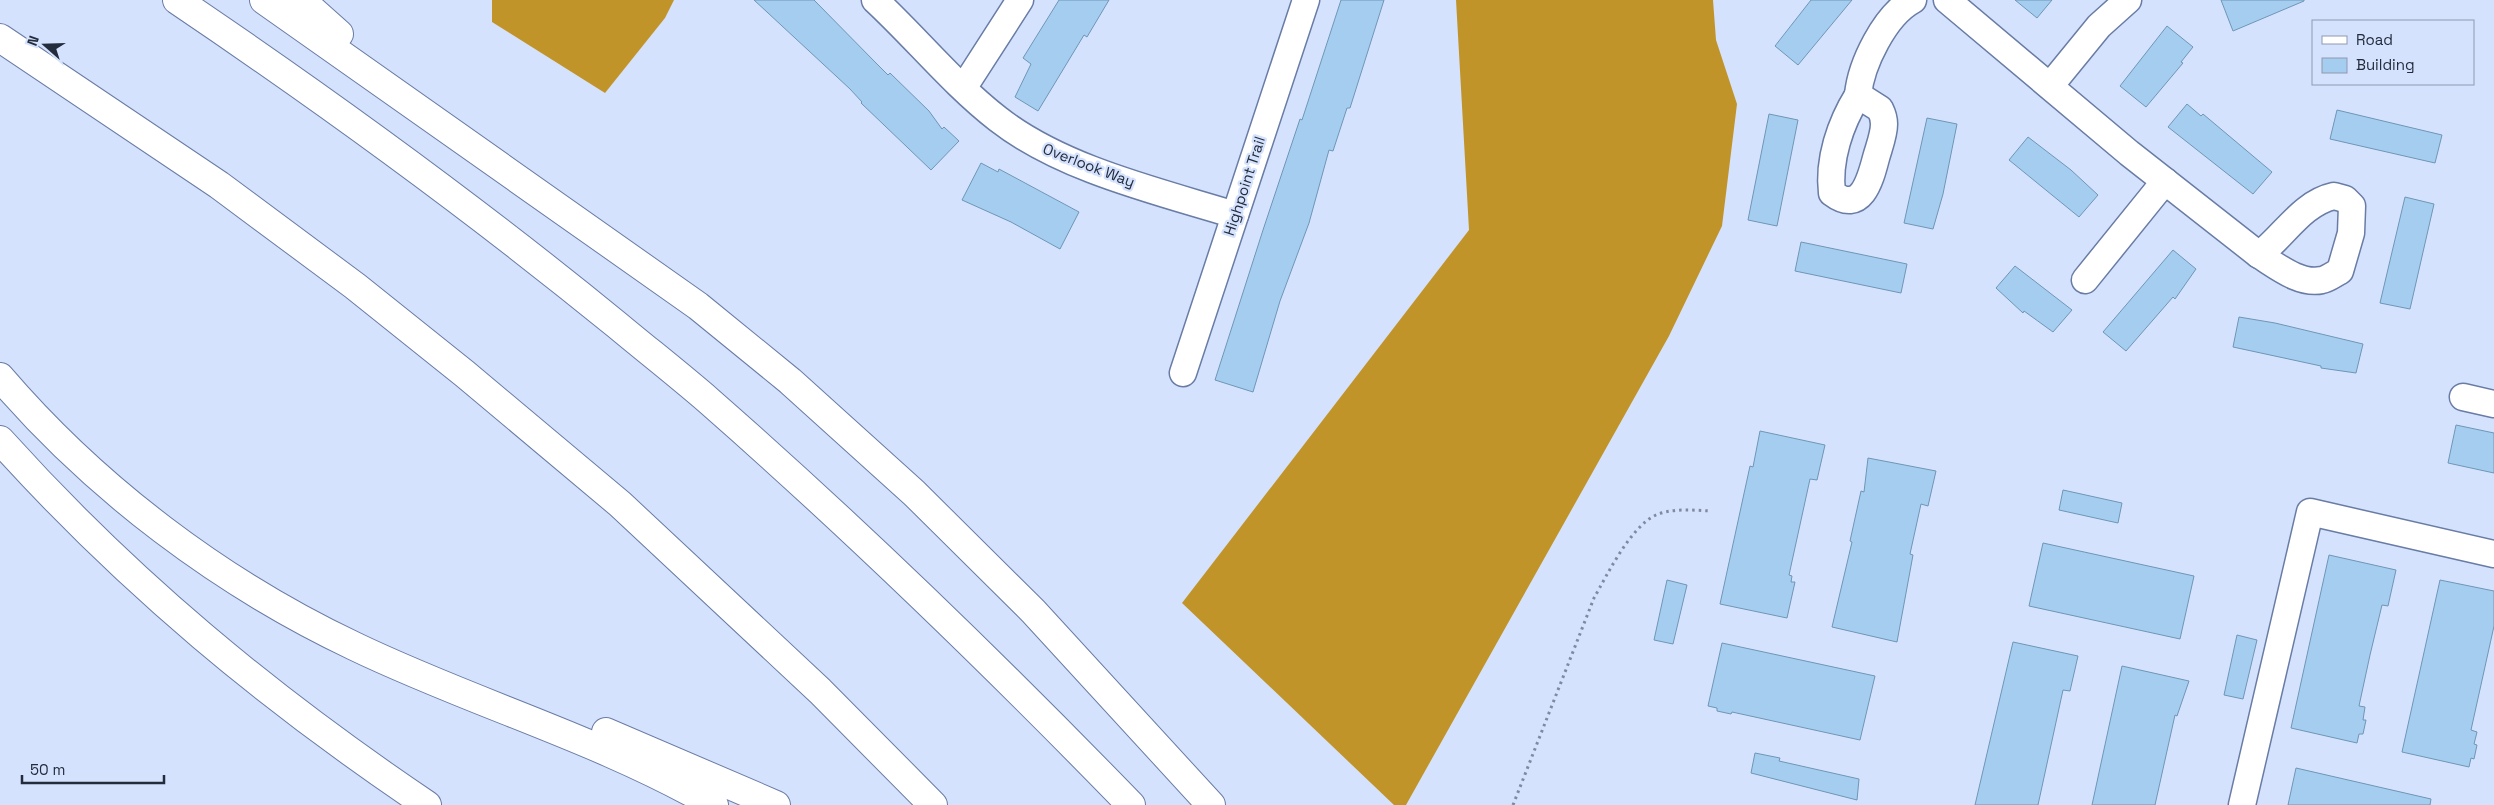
<svg xmlns="http://www.w3.org/2000/svg" width="2494" height="805" viewBox="0 0 2494 805" font-family="'Space Grotesk',sans-serif">
<rect width="100%" height="100%" fill="#d5e2fd"/>
<g fill="#c19429">
<polygon points="492,0 674,0 665,18 605,93 492,22"/>
<polygon points="1456,0 1713,0 1716,40 1737,104 1722,226 1669,336 1406,805 1394,805 1182,603 1469,230"/>
</g>
<g fill="#a4cdef" stroke="#6f96b7">
<polygon points="754,0 814,0 877,64 888,75 890,73 929,111 942,129 944,127 959,141 931,170 861,103 862,102 850,89"/>
<polygon points="1059,0 1109,0 1087,37 1084,35 1038,111 1015,97 1031,64 1023,58"/>
<polygon points="1341,0 1384,0 1350,108 1347,108 1333,151 1329,150 1309,223 1280,301 1253,392 1215,380 1263,230 1300,119 1302,120"/>
<polygon points="1811,0 1852,0 1798,65 1775,46"/>
<polygon points="2015,0 2052,0 2037,18"/>
<polygon points="2221,0 2304,0 2304,1 2233,31"/>
<polygon points="2167,26 2193,47 2181,62 2183,63 2146,107 2120,86"/>
<polygon points="2187,104 2201,116 2203,114 2272,172 2253,194 2168,127"/>
<polygon points="2337,110 2442,135 2435,163 2330,139"/>
<polygon points="1769,114 1798,120 1777,226 1748,220"/>
<polygon points="1927,118 1957,124 1943,194 1933,229 1904,223"/>
<polygon points="2028,137 2071,170 2098,195 2079,217 2009,160"/>
<polygon points="981,163 998,172 999,169 1079,212 1060,249 1011,222 962,200"/>
<polygon points="2405,197 2434,204 2410,309 2380,303"/>
<polygon points="1801,242 1907,264 1901,293 1795,271"/>
<polygon points="2173,250 2196,269 2175,299 2173,297 2126,351 2103,332"/>
<polygon points="2015,266 2072,310 2053,332 2024,311 2023,313 1996,288"/>
<polygon points="2239,317 2275,323 2363,344 2356,373 2321,368 2321,366 2233,347"/>
<polygon points="2456,425 2494,433 2494,473 2448,463"/>
<polygon points="1760,431 1825,445 1817,480 1810,479 1789,575 1792,576 1791,582 1795,582 1787,618 1720,604 1750,466 1753,467"/>
<polygon points="1868,458 1936,471 1928,506 1921,504 1910,554 1913,555 1897,642 1832,627 1852,542 1850,541 1861,491 1864,492"/>
<polygon points="2063,490 2122,503 2118,523 2059,510"/>
<polygon points="2043,543 2194,576 2180,639 2029,606"/>
<polygon points="2329,555 2396,570 2388,606 2382,605 2370,655 2359,706 2365,707 2363,720 2366,720 2363,734 2359,734 2357,743 2291,728"/>
<polygon points="1667,580 1687,585 1673,644 1654,640"/>
<polygon points="2440,580 2494,591 2494,626 2471,730 2477,732 2474,744 2477,745 2474,759 2471,758 2469,767 2402,752"/>
<polygon points="2237,635 2257,640 2243,699 2224,695"/>
<polygon points="2013,642 2078,656 2070,691 2063,690 2038,805 1975,805"/>
<polygon points="1722,643 1875,676 1860,740 1732,712 1731,714 1717,711 1717,708 1708,706"/>
<polygon points="2122,666 2189,681 2177,716 2175,715 2155,805 2092,805"/>
<polygon points="1755,753 1780,758 1779,761 1859,779 1857,800 1751,773"/>
<polygon points="2296,768 2431,799 2430,805 2288,805"/>
</g>
<g fill="none" stroke-linecap="round" stroke-linejoin="round">
<g stroke="#697ca5" stroke-width="29">
<g id="minor">
<path d="M875 0C916 38 953 84 998 119 1062 169 1157 191 1235 215"/>
<polyline points="1947,0 2129,153 2259,255"/>
<polyline points="2050,86 2099,26 2128,0"/>
<polyline points="964,87 1020,0"/>
<path d="M1858 95 1880 109C1882 113 1884 119 1884 124 1884 135 1879 147 1876 158 1870 181 1861 215 1832 193 1828 160 1840 124 1858 95Z"/>
<path d="M1858 95C1861 64 1885 15 1913 0"/>
<path d="M2334 196 2345 199 2352 206 2351 233 2340 271C2334 274 2328 279 2322 280 2300 285 2277 266 2259 255 2284 236 2302 203 2334 196Z"/>
<polyline points="2085,280 2165,181"/>
<polyline points="1183,373 1306,0"/>
<polyline points="2463,397 2494,404"/>
<polyline points="2242,805 2310,512 2494,554"/>
</g>
</g>
<g stroke="#697ca5" stroke-width="30">
<g id="highway">
<path d="M177 0C328 102 475 209 617 325 647 350 679 375 709 401 855 529 995 665 1131 805"/>
<polyline points="264,0 698,306 790,381 914,493 1033,611 1211,805"/>
<polyline points="301,0 339,34"/>
<polyline points="0,38 219,185 355,286 465,374 620,504 820,691 933,805"/>
<path d="M0 377C96 489 221 583 354 646 472 703 600 739 714 805"/>
<path d="M0 440C129 583 268 698 427 805"/>
<polyline points="606,732 776,805"/>
</g>
</g>
<path stroke="#7f8aa0" stroke-width="3" stroke-dasharray="2.5 4" stroke-linecap="butt" d="M1513 805 1594 598C1607 575 1631 526 1656 515 1672 508 1693 510 1710 511"/>
<use href="#minor" stroke="#fff" stroke-width="26"/>
<use href="#highway" stroke="#fff" stroke-width="28"/>
</g>
<g text-anchor="middle" dominant-baseline="central" stroke-width="4.5" stroke-linejoin="round" paint-order="stroke">
<g font-size="15" fill="#232c3c" stroke="#d5e2fd">
<text transform="translate(1089 165) rotate(21)">Overlook Way</text>
<text transform="translate(1244 186) rotate(-72)">Highpoint Trail</text>
</g>
</g>
<rect x="2312" y="20" width="162" height="65" fill="#d5e2fd" stroke="#8e99b0"/>
<rect x="2322" y="36" width="25" height="8" fill="#ffffff" stroke="#8e99b0"/>
<text x="2356" y="45" font-size="15" fill="#232c3c">Road</text>
<rect x="2322" y="58" width="25" height="15" fill="#a4cdef" stroke="#8e99b0"/>
<text x="2356" y="70" font-size="15" fill="#232c3c">Building</text>
<g transform="translate(45 45) rotate(290)" stroke="#d5e2fd" stroke-width="4" paint-order="stroke">
<path d="M0-4L9 19L0 12L-9 19Z" fill="#232c3c"/>
<text y="-8" font-size="14" font-weight="bold" text-anchor="middle" fill="#232c3c">N</text>
</g>
<path d="M22 775v8h142v-8" fill="none" stroke="#232c3c" stroke-width="2.5"/>
<text x="30" y="775" font-size="15" fill="#232c3c" stroke="#d5e2fd" stroke-width="4" paint-order="stroke">50 m</text>
</svg>
